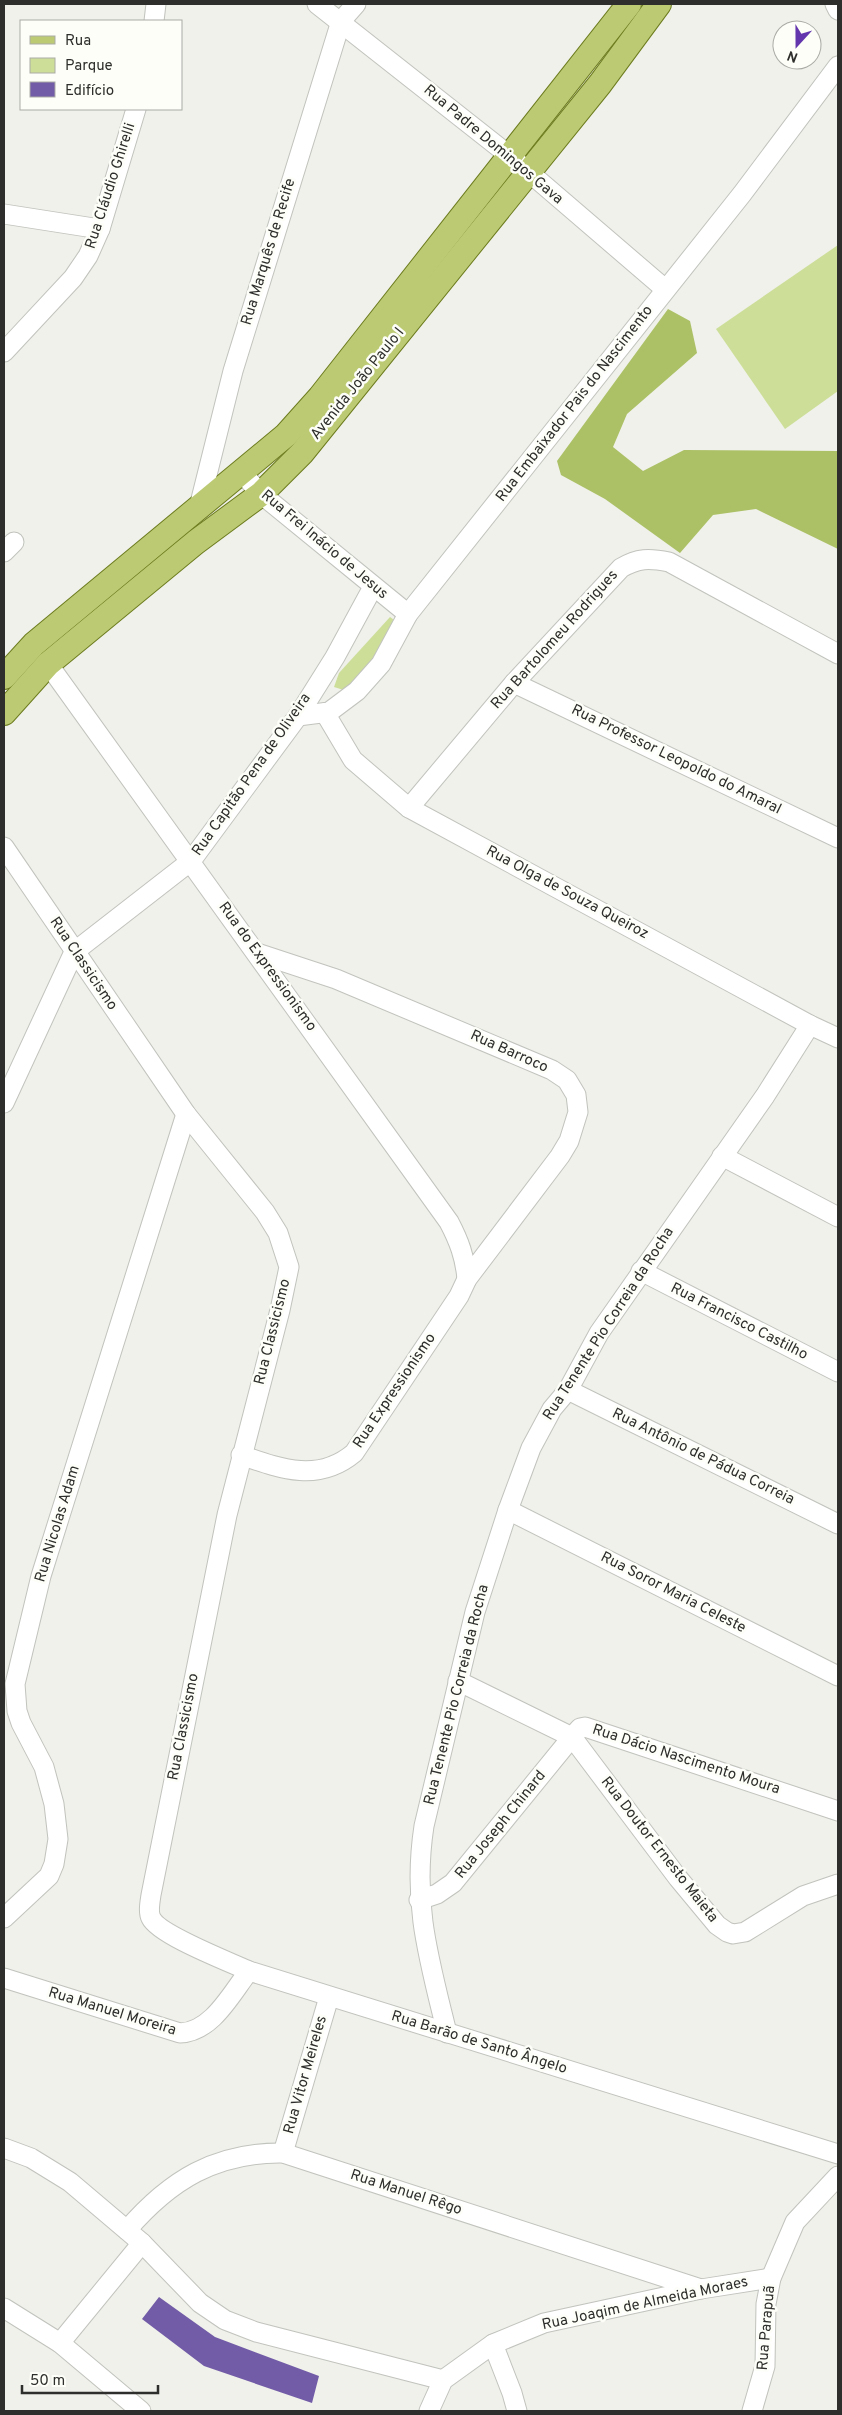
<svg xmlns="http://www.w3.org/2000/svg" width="842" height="2415" viewBox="0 0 842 2415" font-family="Overpass,sans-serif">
<rect width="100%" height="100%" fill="#eff1ea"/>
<g fill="#cdde99">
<polygon points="838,245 838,391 785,429 716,329"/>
<polygon points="390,617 402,626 350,692 334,687 339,673"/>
</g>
<polygon fill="#acc066" points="668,309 690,321 697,353 627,414 613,447 643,471 684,450 838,451 838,549 756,509 713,515 680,553 605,499 561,475 557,461"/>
<polygon fill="#725ba7" points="159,2297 215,2337 319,2376 312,2403 204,2366 142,2319"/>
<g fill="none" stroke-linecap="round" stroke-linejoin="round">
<g stroke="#c1c3bd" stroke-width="21">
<g id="minor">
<polyline points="317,4 510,156 665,289"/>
<polyline points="835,4 838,10"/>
<polyline points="154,21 156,4"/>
<polyline points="4,214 100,229"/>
<polyline points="4,352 73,278 88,256 100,229 136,109"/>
<polyline points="242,473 261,494 408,614"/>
<polyline points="199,507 233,371 341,21 356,4"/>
<polyline points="4,552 14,542"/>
<path d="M48 664 449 1222C459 1241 465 1257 467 1279"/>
<polyline points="514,683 838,838"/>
<polyline points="325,713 353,760 409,808 810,1025 838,1038"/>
<polyline points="298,716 329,712 357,691 381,664 408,614 742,194 838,66"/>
<path d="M409 808 514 683 621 568C638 558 649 558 669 562L838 654"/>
<path d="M4 847 186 1114 265 1212 278 1233 289 1267 280 1310 227 1515 151 1895C150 1902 148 1912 151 1918 159 1935 230 1962 249 1971L838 2154"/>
<polyline points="4,1103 74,952 191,861 298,716 335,657 373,587"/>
<polyline points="722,1156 838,1217"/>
<polyline points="641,1271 838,1372"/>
<polyline points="568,1390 838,1524"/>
<path d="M241 1455C281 1469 318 1483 354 1453L459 1296 467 1279 560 1156 569 1141 578 1112 576 1095 567 1080 552 1070 336 979 257 953"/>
<polyline points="508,1510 838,1676"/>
<polyline points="458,1681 572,1737 678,1878 717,1925 727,1932 733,1934 745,1932 803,1896 838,1884"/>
<polyline points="419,1900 437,1894 453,1883 572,1737 580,1728 585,1727 838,1811"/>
<polyline points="4,1918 49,1876 54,1864 58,1839 54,1804 44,1767 21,1723 17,1711 15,1684 41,1576 186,1114"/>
<path d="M4 1978 180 2033C212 2032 231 1994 249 1971"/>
<path d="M447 2033C429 1959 412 1904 424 1826L475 1612 508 1510 531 1448 552 1409 568 1390 599 1333 765 1096 810 1025"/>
<polyline points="4,2148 31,2158 70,2182 142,2243 200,2303 225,2320 256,2332 443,2380"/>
<polyline points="283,2153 329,1997"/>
<path d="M127 2230C170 2180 216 2152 283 2153L701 2289"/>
<polyline points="4,2308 60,2343 141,2411"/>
<polyline points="60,2343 142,2243"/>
<polyline points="493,2344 512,2393 517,2411"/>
<polyline points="429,2411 443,2380 493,2344 544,2323 701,2289 771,2278"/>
<polyline points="752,2411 765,2366 766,2304 771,2278 795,2222 838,2176"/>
</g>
</g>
<g stroke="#6d7c1e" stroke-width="26">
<g id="major">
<polyline points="4,677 34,644 286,435 320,397 629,4"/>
<polyline points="4,713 48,664 196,542 261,494 302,453 600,84 659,4"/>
</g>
</g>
<use href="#minor" stroke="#fff" stroke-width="19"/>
<use href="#major" stroke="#bcca74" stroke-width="24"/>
</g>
<g text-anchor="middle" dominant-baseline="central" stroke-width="5" stroke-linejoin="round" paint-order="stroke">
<g font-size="15" fill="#2e2f2c" stroke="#fcfef7">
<text transform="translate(493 145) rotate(40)">Rua Padre Domingos Gava</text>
<text transform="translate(111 186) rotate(-72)">Rua Cláudio Ghirelli</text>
<text transform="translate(269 252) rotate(-73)">Rua Marquês de Recife</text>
<text transform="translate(358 384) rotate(-51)">Avenida João Paulo I</text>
<text transform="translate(575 404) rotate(-52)">Rua Embaixador Pais do Nascimento</text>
<text transform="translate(324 545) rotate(40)">Rua Frei Inácio de Jesus</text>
<text transform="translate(555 640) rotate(-48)">Rua Bartolomeu Rodrigues</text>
<text transform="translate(676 760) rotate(26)">Rua Professor Leopoldo do Amaral</text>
<text transform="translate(252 775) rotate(-55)">Rua Capitão Pena de Oliveira</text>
<text transform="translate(567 893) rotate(28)">Rua Olga de Souza Queiroz</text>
<text transform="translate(83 964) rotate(56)">Rua Classicismo</text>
<text transform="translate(267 967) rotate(54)">Rua do Expressionismo</text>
<text transform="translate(509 1052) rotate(24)">Rua Barroco</text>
<text transform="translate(739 1322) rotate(27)">Rua Francisco Castilho</text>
<text transform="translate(609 1324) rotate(-57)">Rua Tenente Pio Correia da Rocha</text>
<text transform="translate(273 1332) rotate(-76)">Rua Classicismo</text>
<text transform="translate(395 1391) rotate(-56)">Rua Expressionismo</text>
<text transform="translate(703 1457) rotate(26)">Rua Antônio de Pádua Correia</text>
<text transform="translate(58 1524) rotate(-73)">Rua Nicolas Adam</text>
<text transform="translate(673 1593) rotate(27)">Rua Soror Maria Celeste</text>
<text transform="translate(457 1695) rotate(-76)">Rua Tenente Pio Correia da Rocha</text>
<text transform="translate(184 1727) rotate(-79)">Rua Classicismo</text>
<text transform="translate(686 1760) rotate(18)">Rua Dácio Nascimento Moura</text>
<text transform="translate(501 1825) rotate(-51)">Rua Joseph Chinard</text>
<text transform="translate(659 1850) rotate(52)">Rua Doutor Ernesto Maieta</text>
<text transform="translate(112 2012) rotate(17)">Rua Manuel Moreira</text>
<text transform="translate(479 2043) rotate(17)">Rua Barão de Santo Ângelo</text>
<text transform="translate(306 2075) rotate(-74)">Rua Vitor Meireles</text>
<text transform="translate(406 2193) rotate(18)">Rua Manuel Rêgo</text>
<text transform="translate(645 2304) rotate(-12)">Rua Joaqim de Almeida Moraes</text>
<text transform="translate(767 2328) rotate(-85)">Rua Parapuã</text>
</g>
</g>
<rect width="842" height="2415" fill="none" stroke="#2e2f2c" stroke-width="10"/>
<rect x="20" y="20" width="162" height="90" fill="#fcfef7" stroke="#aaaba6"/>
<rect x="30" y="36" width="25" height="8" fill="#bcca74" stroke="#aaaba6"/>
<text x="65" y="45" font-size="15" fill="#2e2f2c">Rua</text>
<rect x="30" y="58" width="25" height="15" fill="#cdde99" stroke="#aaaba6"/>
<text x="65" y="70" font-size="15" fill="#2e2f2c">Parque</text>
<rect x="30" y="82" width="25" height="15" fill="#725ba7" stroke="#aaaba6"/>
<text x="65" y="95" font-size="15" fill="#2e2f2c">Edifício</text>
<g transform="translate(797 45) rotate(201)"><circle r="24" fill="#fcfef7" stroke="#aaaba6"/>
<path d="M0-4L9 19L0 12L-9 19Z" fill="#6436ae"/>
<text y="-8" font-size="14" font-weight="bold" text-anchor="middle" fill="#2e2f2c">N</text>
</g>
<path d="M22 2385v8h136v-8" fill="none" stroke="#2e2f2c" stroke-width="2.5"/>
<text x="30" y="2385" font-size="15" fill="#2e2f2c" stroke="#fcfef7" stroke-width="4" paint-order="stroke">50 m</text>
</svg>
